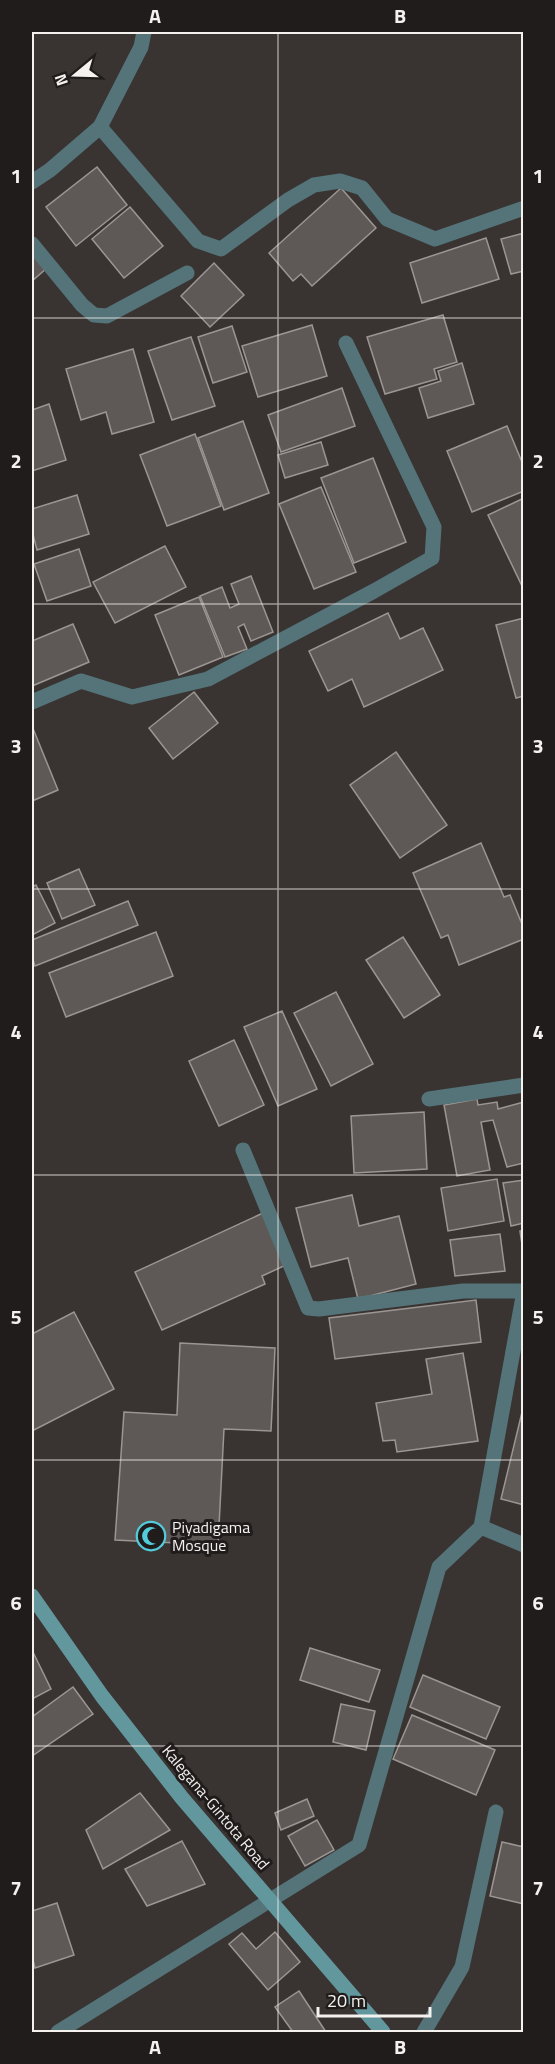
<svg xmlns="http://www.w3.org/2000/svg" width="555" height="2064" viewBox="0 0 555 2064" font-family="'Titillium Web',sans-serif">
<rect width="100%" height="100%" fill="#393432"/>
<g fill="#5e5956" stroke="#9c9693" stroke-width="1.5">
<polygon points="97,167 127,205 76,246 46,207"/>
<polygon points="341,188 376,228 312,286 301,274 293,281 269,253"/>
<polygon points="130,207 163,246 124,278 92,239"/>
<polygon points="524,233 524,271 511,274 501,239"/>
<polygon points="486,238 499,279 422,303 410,263"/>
<polygon points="32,250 47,268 32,281"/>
<polygon points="214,263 244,295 210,327 181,296"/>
<polygon points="443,315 457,362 434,369 437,379 385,394 367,337"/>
<polygon points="312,325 327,376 258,397 242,346"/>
<polygon points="232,326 247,372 213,383 198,337"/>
<polygon points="191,337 215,406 172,420 148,351"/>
<polygon points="133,349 154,422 112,434 106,412 81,420 66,369"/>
<polygon points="462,363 474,404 428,418 419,388 441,381 438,371"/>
<polygon points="342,388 355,426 281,452 268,415"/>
<polygon points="49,404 66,460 32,471 32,410"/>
<polygon points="243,421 269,493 224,510 198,438"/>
<polygon points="507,426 524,467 524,491 472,512 447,451"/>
<polygon points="195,434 221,506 167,526 140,455"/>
<polygon points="321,442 328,465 285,478 278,455"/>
<polygon points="373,458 406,542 354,563 321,478"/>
<polygon points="321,487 356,572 314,589 279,504"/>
<polygon points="77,495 89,534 37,550 32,531 32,509"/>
<polygon points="524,498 524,586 522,586 488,515"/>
<polygon points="165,546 186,587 115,623 93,582"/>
<polygon points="79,549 91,586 47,601 34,564"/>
<polygon points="251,576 273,632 251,641 244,624 238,627 247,649 225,657 200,596 222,587 230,608 239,604 231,584"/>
<polygon points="199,597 223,657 179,675 155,615"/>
<polygon points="388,613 400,639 423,628 443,670 364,707 352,679 328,691 309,651"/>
<polygon points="524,618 524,696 516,698 496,625"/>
<polygon points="73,624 89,662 32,686 32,641"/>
<polygon points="194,692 218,723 173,759 149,728"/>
<polygon points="32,726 58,790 32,801"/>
<polygon points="396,752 447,825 400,858 350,785"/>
<polygon points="481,843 504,897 510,895 524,929 524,939 459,965 448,935 441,938 413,873"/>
<polygon points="79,869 95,905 62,919 47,883"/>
<polygon points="36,885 55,923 32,935 32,887"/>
<polygon points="128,901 138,925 35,966 32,957 32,940"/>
<polygon points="156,932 173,976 66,1017 49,973"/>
<polygon points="403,937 440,995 404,1018 366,960"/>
<polygon points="336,992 373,1064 331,1086 294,1013"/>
<polygon points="282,1011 317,1089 278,1106 244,1027"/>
<polygon points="234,1040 264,1105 219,1126 189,1061"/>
<polygon points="477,1099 478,1105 497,1102 498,1109 524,1102 524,1163 507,1167 493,1120 481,1122 490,1170 457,1176 444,1105"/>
<polygon points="424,1112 427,1169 354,1173 351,1116"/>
<polygon points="497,1179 504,1221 448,1231 441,1188"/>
<polygon points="524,1180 524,1223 511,1226 503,1183"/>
<polygon points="352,1195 359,1226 399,1216 416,1284 358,1299 348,1258 311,1267 296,1208"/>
<polygon points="263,1213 286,1265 262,1276 265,1284 162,1330 135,1272"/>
<polygon points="524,1230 524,1258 520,1231"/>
<polygon points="500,1234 505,1271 455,1276 450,1240"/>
<polygon points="476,1300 481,1342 335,1359 329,1318"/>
<polygon points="74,1312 114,1389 32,1431 32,1334"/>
<polygon points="180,1343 275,1348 271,1431 224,1429 218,1545 115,1540 124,1412 177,1415"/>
<polygon points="463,1353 478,1441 397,1452 395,1440 383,1441 376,1403 432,1394 426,1359"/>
<polygon points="524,1404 524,1505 501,1499"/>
<polygon points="310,1648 380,1670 369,1702 300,1680"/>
<polygon points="32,1650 51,1689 32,1699"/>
<polygon points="423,1675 500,1707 486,1739 410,1707"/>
<polygon points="73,1687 93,1714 32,1756 32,1717"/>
<polygon points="341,1704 375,1711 366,1750 333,1742"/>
<polygon points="412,1715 495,1750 476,1795 393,1759"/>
<polygon points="140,1793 170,1830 103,1869 86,1830"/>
<polygon points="307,1799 314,1816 281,1830 275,1813"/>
<polygon points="317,1820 334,1850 305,1866 288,1836"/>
<polygon points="182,1841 205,1884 147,1906 125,1869"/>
<polygon points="502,1842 524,1847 524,1904 490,1896"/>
<polygon points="57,1903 74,1955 35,1968 32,1956 32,1911"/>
<polygon points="275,1932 300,1962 268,1990 229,1944 242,1933 256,1949"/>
<polygon points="299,1991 326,2032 293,2032 275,2007"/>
</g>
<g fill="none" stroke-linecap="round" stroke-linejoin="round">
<g stroke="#547479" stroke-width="15">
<polyline points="100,127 198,241 221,249 288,200 314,185 340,181 362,188 387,219 435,239 524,208"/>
<polyline points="32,182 50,170 100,127 141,47 144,32"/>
<polyline points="32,244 82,305 94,315 107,316 187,273"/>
<polyline points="32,702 81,681 132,697 208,679 374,591 432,558 434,527 346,343"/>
<polyline points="429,1099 524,1085"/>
<polyline points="243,1150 308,1308 319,1309 463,1291 523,1291"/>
<polyline points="481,1527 524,1545"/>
<polyline points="58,2032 359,1845 439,1567 481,1527 524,1291"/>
<polyline points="424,2032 462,1967 496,1812"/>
</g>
<polyline stroke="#63979e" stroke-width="15" points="32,1596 102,1696 182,1798 383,2032"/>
</g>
<path fill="none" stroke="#f4f1ef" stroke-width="1.5" stroke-opacity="0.55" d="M278 32V2032M32 318H524M32 604H524M32 889H524M32 1175H524M32 1460H524M32 1746H524"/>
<defs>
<g id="mosque-ring" transform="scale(1.5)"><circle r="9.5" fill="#1f1c1b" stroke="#53cbdb" stroke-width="1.5"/><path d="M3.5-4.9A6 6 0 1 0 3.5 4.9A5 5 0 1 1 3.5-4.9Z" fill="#53cbdb"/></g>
</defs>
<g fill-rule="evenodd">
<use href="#mosque-ring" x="151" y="1536"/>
</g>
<g text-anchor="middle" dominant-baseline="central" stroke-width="6" stroke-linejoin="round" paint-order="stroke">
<g font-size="16" fill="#f4f1ef" stroke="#1f1c1b" text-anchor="start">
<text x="172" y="1527">Piyadigama<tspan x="172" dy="18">Mosque</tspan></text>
</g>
<g font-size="16" fill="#f4f1ef" stroke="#1f1c1b">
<text transform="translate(216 1807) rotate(50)">Kalegana-Gintota Road</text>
</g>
</g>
<rect width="555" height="2064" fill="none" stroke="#1f1c1b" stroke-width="66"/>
<g transform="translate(75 75) rotate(251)" stroke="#1f1c1b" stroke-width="4.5" paint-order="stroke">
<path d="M0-4.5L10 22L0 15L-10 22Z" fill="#f4f1ef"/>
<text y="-9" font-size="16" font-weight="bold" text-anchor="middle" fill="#f4f1ef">N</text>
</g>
<path d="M318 2007v9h112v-9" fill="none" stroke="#f4f1ef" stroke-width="3"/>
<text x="327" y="2007" font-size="18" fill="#f4f1ef" stroke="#1f1c1b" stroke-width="4.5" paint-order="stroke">20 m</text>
<rect x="33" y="33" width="489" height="1998" fill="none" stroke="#f4f1ef" stroke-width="2"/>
<g font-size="20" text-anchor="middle" font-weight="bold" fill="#f4f1ef">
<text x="155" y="23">A</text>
<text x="400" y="23">B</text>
<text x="16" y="183">1</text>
<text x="538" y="183">1</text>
<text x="16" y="468">2</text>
<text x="538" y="468">2</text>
<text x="16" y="753">3</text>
<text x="538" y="753">3</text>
<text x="16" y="1039">4</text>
<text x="538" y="1039">4</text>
<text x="16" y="1324">5</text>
<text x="538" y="1324">5</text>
<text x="16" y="1610">6</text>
<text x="538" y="1610">6</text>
<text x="16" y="1895">7</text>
<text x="538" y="1895">7</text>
<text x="155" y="2054">A</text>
<text x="400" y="2054">B</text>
</g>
</svg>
